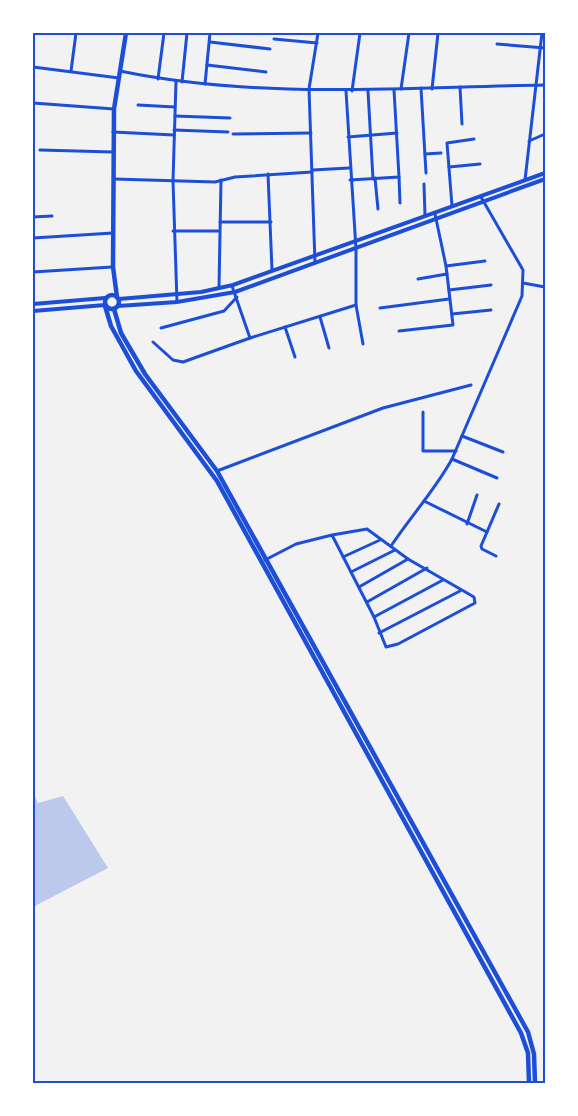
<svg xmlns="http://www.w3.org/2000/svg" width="578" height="1116" viewBox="0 0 578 1116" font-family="Overpass,sans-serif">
<rect width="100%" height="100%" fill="#f2f2f2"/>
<polygon fill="#bdc9ec" points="33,793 38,803 63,796 108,868 33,907"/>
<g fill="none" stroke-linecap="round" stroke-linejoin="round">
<g stroke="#1d4ed8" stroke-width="3">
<polyline points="274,39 317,43"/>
<polyline points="210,42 270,49"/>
<polyline points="497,44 545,48"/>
<polyline points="207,65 266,72"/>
<polyline points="33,67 119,78"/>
<polyline points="71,71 76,33"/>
<path d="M120 71C261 100 403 87 545 85"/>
<polyline points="158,79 164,33"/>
<polyline points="176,81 173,181 177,302"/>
<polyline points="182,82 187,33"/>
<polyline points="205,84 210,33"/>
<polyline points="460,87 462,124"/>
<polyline points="421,88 426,173"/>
<polyline points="401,89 409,33"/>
<polyline points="432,89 438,33"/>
<polyline points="352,91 360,33"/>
<polyline points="368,91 373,179"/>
<polyline points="33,103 114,109"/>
<polyline points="138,105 175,107"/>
<polyline points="175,116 230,118"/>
<polyline points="174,130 228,132"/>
<polyline points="113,132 174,135"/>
<polyline points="233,134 311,133"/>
<polyline points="348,137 397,133"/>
<polyline points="529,141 545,134"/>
<polyline points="40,150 113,152"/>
<polyline points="425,154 441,153"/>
<polyline points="449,167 480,164"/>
<polyline points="313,170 349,168"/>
<polyline points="268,174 272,270"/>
<polyline points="399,177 400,203"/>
<polyline points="375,178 378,209"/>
<polyline points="114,179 215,182 235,177 312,172"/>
<polyline points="350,180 399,177 394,90"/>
<polyline points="525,180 542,33"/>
<polyline points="424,184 425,216"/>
<polyline points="452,206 447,143 474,139"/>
<polyline points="33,217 52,216"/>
<polyline points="220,222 271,222"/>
<polyline points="173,231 218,231"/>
<polyline points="33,238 113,233"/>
<polyline points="315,263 309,89 318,33"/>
<polyline points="446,266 485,261"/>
<polyline points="33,272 112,267"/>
<polyline points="418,279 447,274"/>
<polyline points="523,283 545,287"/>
<polyline points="232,286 250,338"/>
<polyline points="219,288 221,180"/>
<polyline points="449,290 491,285"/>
<polyline points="356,305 363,344"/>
<polyline points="380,308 449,299"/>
<polyline points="452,314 491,310"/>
<polyline points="320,317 329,348"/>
<polyline points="285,327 295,357"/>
<polyline points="161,328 224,311 237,297"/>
<polyline points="399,331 453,325 446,266 435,214"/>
<polyline points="153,342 173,360 183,362 250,338 356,305 356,249 346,91"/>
<polyline points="423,412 423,451 456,451"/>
<polyline points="462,436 503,452"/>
<polyline points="452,459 497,478"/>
<polyline points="217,471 383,408 471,385"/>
<polyline points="424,501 487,532"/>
<polyline points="467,524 477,495"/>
<path d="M391 546C411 516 435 490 452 459L522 296 523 270 481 197"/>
<polyline points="496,556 482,549 481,546 499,504"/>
<polyline points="343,557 380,540"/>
<polyline points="265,560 296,544 332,535 374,617 386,647 398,644 475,603 474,597 408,559 367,529 332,535"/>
<polyline points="351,572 395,550"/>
<polyline points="359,587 408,559"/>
<polyline points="367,602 427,568"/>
<polyline points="374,617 443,580"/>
<polyline points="379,633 460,591"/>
</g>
<g stroke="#1d4ed8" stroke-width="4">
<polyline points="119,299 201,292 233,285 545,173"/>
<polyline points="33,304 105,298"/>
<polyline points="118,306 177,302 235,292 545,179"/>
<polyline points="33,311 105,305"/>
</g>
<g stroke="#1d4ed8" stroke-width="4.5">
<circle cx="112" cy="302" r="7"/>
<polyline points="117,297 113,267 114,109 126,33"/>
<polyline points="105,306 111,326 136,371 217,481 521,1033 528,1053 529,1083"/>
<polyline points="114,309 121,333 145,374 217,471 528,1032 534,1054 535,1083"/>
</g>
</g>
<rect width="578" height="1116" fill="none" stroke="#ffffff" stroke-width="69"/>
<rect x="34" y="34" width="510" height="1048" fill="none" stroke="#1d4ed8" stroke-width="2"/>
</svg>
